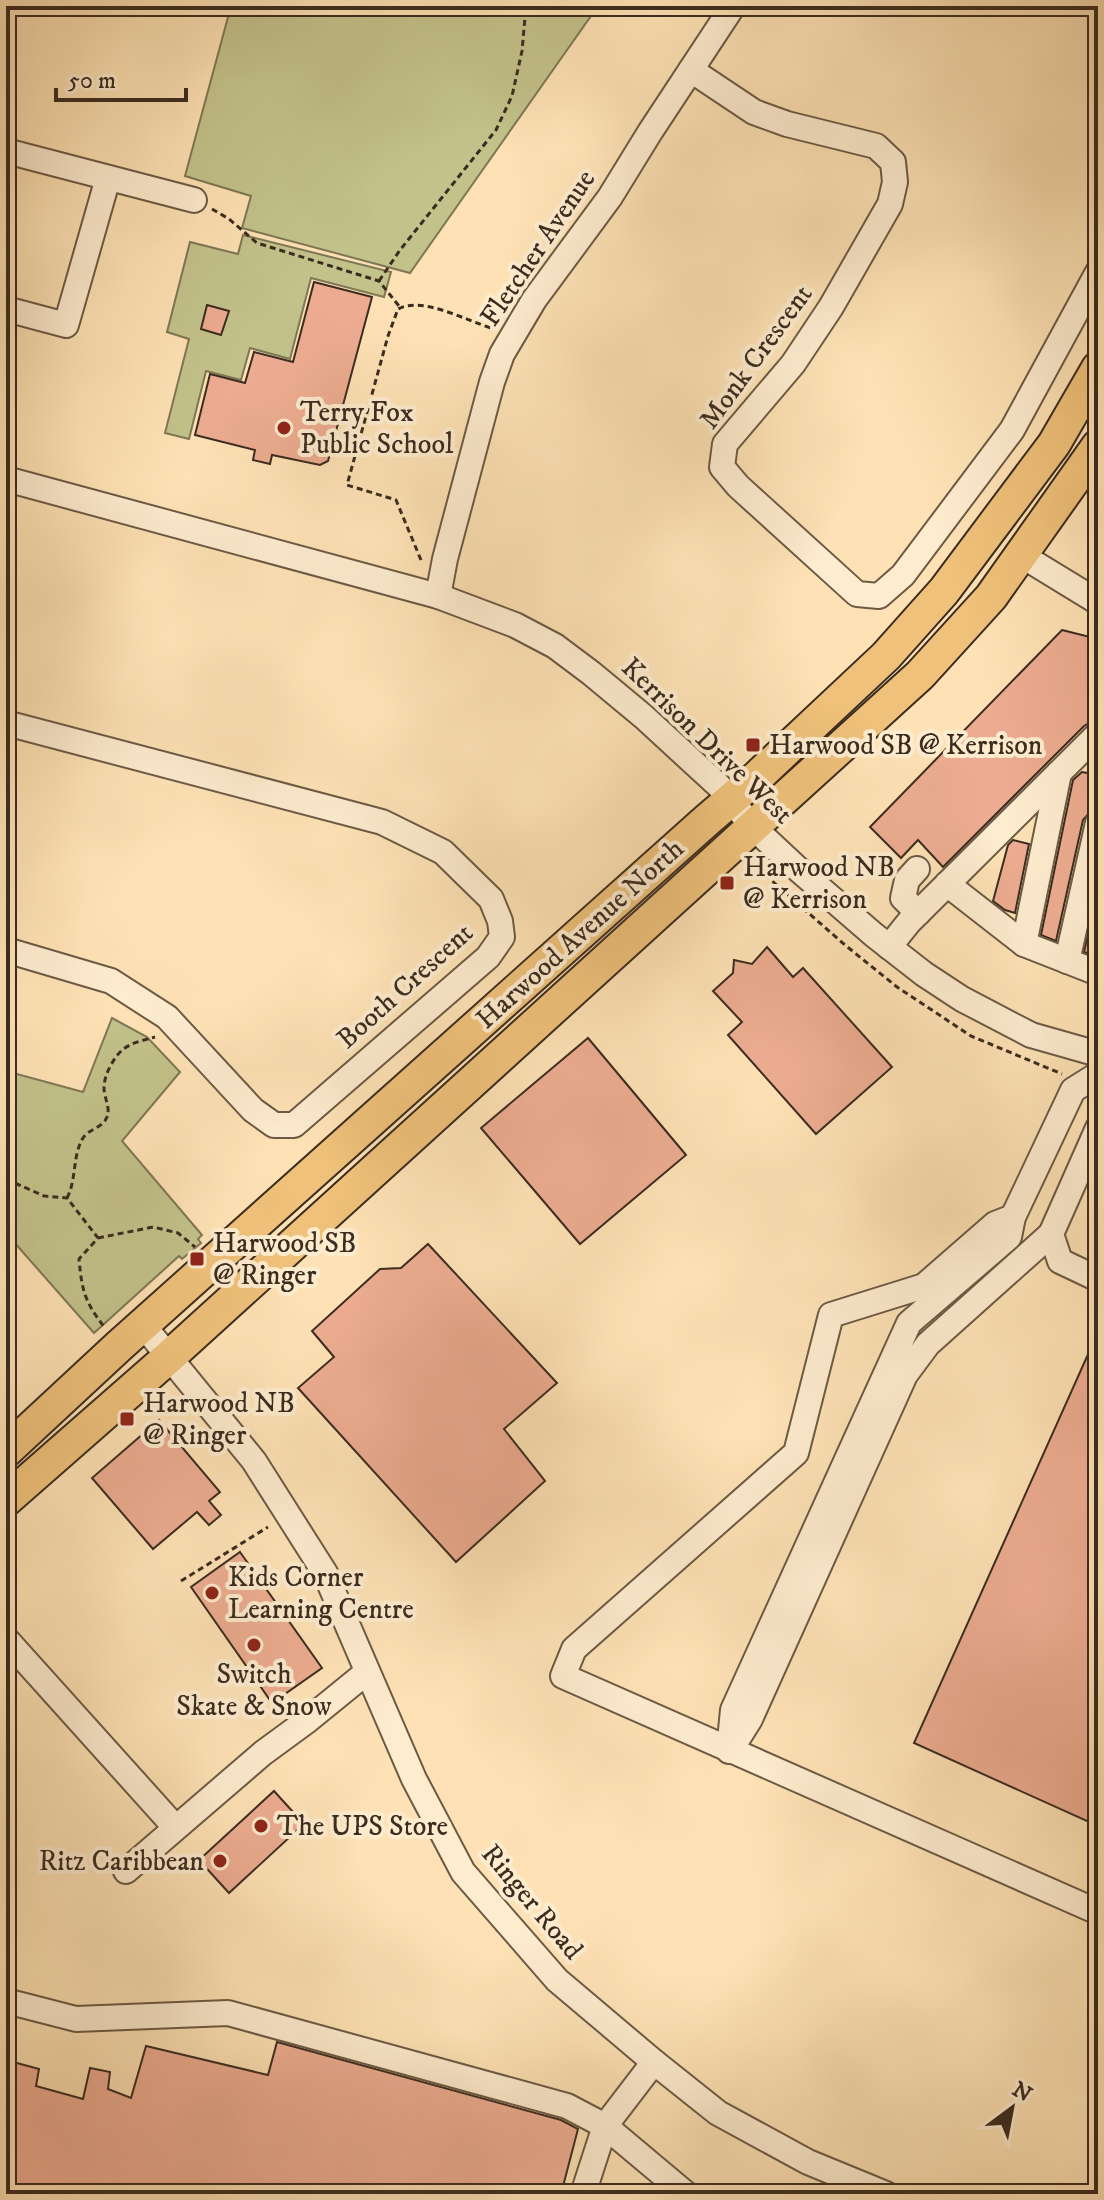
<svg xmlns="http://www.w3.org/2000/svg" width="1104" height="2200" viewBox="0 0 1104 2200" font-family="'IM FELL DW Pica',serif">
<rect width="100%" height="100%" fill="#fee2b5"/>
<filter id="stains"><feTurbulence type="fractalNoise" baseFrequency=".0025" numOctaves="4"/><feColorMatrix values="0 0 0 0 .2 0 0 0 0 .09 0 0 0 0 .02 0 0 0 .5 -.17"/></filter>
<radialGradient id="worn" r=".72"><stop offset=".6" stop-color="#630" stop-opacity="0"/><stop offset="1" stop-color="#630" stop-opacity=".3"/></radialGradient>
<g fill="#c3c28b" stroke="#7f7755" stroke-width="2">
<polygon points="231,6 598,6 410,273 242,228 251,196 185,176"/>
<polygon points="243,235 391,272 384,297 311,278 290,359 250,348 241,380 206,371 189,439 165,433 189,339 167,332 190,242 238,254"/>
<polygon points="112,1018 147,1037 180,1072 122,1141 202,1235 198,1239 201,1243 182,1259 179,1256 94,1333 6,1233 6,1071 83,1092"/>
</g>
<g fill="#edac91" stroke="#3b2c1f" stroke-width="2">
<polygon points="314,282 372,297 328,461 320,465 272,455 270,464 253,460 255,450 195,435 210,374 245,383 254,352 293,362"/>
<polygon points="207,305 229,311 221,335 201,329"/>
<polygon points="1062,630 1098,639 1098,718 1084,726 943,867 918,840 901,858 870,827"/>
<polygon points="1082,772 1098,775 1098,782 1092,810 1083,820 1056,941 1041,935 1073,780"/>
<polygon points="1013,840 1029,844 1015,913 1005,910 993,901 1008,845"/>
<polygon points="1098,891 1098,957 1084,952"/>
<polygon points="767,947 793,977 803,968 892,1067 816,1134 728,1035 742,1022 713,991 733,973 734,960 752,964"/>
<polygon points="588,1038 686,1155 580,1244 481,1128"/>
<polygon points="428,1244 557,1383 504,1429 545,1481 456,1562 298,1388 334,1357 312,1331 380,1269 401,1268"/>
<polygon points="1098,1332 1098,1826 914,1743"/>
<polygon points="159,1420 220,1492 209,1501 221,1515 209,1525 197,1512 153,1549 92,1478"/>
<polygon points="240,1552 322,1668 272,1703 191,1587"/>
<polygon points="274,1791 304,1824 229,1893 199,1860"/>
<polygon points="277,2042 561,2120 578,2129 561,2194 19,2194 6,2191 6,2060 39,2069 36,2086 83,2099 90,2068 110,2072 108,2089 131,2098 146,2046 268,2075"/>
</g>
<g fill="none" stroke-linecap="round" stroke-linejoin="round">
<g stroke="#6c5a44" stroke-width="28">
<g id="minor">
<polyline points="691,70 754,112 787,124 876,146 893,162 895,182 890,204 831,307 793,364 725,444 722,467 738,486 857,594 879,596 903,575 1012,430 1098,272"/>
<polyline points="6,151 194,200"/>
<polyline points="6,309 66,325 108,178"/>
<polyline points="6,479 438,596 515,625 555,646 591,673 644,717 719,786 754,828 800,871 874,935 924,974 962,999 1031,1035 1098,1054"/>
<polyline points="1021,555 1098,602"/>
<polyline points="438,596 445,559 492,382 502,354 534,300 610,197 650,132 733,6"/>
<polyline points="6,723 382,822 443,852 491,899 500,921 502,937 488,957 294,1125 274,1125 253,1110 167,1017 111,981 6,950"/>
<polyline points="917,869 907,880 903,898 918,913"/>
<polyline points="947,884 1024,944 1098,973"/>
<polyline points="1024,944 1059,773"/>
<polyline points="889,947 909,922 1095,737 1098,737"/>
<polyline points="1067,961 1098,823"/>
<polyline points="1098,1128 1051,1234 1060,1261 1098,1279"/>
<polyline points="1013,1217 995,1224 924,1286 831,1315 796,1453 574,1649 563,1676 1098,1912"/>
<polyline points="143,1325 254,1461 325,1573 414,1779 463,1872 557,1980 654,2062 718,2113 808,2162 886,2194"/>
<polyline points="6,1639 175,1827"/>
<polyline points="733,1746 750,1719 905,1375 928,1344 1051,1234"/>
<polyline points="729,1751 733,1710 909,1323 1009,1237 1013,1217 1073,1090 1097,1075 1098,1079"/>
<polyline points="126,1871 263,1753 308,1720 367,1672"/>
<polyline points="6,2001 76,2019 228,2013 567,2106 605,2126 686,2194"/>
<polyline points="583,2194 605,2126 654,2062"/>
</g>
</g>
<g stroke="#3b2c1f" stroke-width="36">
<g id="major">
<polyline points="6,1451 119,1346 706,821 755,779 886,656 944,591 1054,444 1098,368"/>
<polyline points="6,1500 169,1357 920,675 991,597 1098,446"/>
</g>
</g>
<g stroke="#3b2c1f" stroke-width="3" stroke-dasharray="6 4" stroke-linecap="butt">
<polyline points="212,209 229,219 257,243 379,281 399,306"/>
<polyline points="379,281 400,250 496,130 512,96 522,51 526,6"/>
<path d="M421 560 396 500 347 485 388 336 398 309C422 296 465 320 491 328"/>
<polyline points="748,866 756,867 845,945 897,987 971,1036 1062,1074"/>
<path d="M6 1179 44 1196 67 1198 98 1238 79 1259C82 1292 85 1302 105 1328"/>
<path d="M67 1198C77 1179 72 1156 83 1138 89 1128 106 1128 108 1113 109 1105 104 1096 104 1088 104 1080 107 1072 111 1065 122 1044 134 1043 155 1037"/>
<polyline points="98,1238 153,1227 178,1233 195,1247"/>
<polyline points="181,1581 268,1527"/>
</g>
<use href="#minor" stroke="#feeccf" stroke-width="24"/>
<use href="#major" stroke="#efc17a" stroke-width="32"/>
</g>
<g fill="#8f2418" stroke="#feeccf" stroke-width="3">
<circle cx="284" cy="428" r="8"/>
<rect x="745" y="737" width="16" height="16" rx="4"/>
<rect x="719" y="875" width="16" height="16" rx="4"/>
<rect x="189" y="1251" width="16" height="16" rx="4"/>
<rect x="119" y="1411" width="16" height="16" rx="4"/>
<circle cx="212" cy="1593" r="8"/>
<circle cx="254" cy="1645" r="8"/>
<circle cx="261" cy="1826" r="8"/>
<circle cx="220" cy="1861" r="8"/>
</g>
<g text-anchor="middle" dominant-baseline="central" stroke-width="8" stroke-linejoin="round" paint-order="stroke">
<g font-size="28" fill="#3b2c1f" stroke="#feeccf">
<text transform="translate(538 248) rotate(-56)">Fletcher Avenue</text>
<text transform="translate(756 357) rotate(-54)">Monk Crescent</text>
<text transform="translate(707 741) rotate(44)">Kerrison Drive West</text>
<text transform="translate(580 934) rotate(-42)">Harwood Avenue North</text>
<text transform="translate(405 986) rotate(-42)">Booth Crescent</text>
<text transform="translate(532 1902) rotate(50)">Ringer Road</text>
</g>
<g font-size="28" fill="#3b2c1f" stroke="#feeccf" text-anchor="start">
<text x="300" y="412">Terry Fox<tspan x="300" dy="32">Public School</tspan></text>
<text x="769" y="745">Harwood SB @ Kerrison</text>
<text x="743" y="867">Harwood NB<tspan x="743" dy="32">@ Kerrison</tspan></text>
<text x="213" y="1243">Harwood SB<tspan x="213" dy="32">@ Ringer</tspan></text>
<text x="143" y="1403">Harwood NB<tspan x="143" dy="32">@ Ringer</tspan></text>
<text x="228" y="1577">Kids Corner<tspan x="228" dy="32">Learning Centre</tspan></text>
<text x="254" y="1674" text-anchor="middle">Switch<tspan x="254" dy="32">Skate &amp; Snow</tspan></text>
<text x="277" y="1826">The UPS Store</text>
<text x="204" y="1861" text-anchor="end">Ritz Caribbean</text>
</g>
</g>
<rect width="1104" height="2200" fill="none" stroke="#fee2b5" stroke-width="32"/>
<rect x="8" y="8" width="1088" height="2184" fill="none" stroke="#3b2c1f" stroke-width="4"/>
<rect x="16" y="16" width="1072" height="2168" fill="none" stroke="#3b2c1f" stroke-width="2"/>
<g transform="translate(1012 2108) rotate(32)" stroke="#feeccf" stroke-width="6" paint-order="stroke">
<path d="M0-6L14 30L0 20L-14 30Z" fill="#3b2c1f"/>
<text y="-12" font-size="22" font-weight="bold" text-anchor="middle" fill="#3b2c1f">N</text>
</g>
<path d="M56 88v12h130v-12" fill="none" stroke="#3b2c1f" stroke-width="4"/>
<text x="68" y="88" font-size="24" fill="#3b2c1f" stroke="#feeccf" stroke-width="6" paint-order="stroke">50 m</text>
<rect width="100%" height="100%" filter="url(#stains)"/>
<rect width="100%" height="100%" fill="url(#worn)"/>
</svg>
